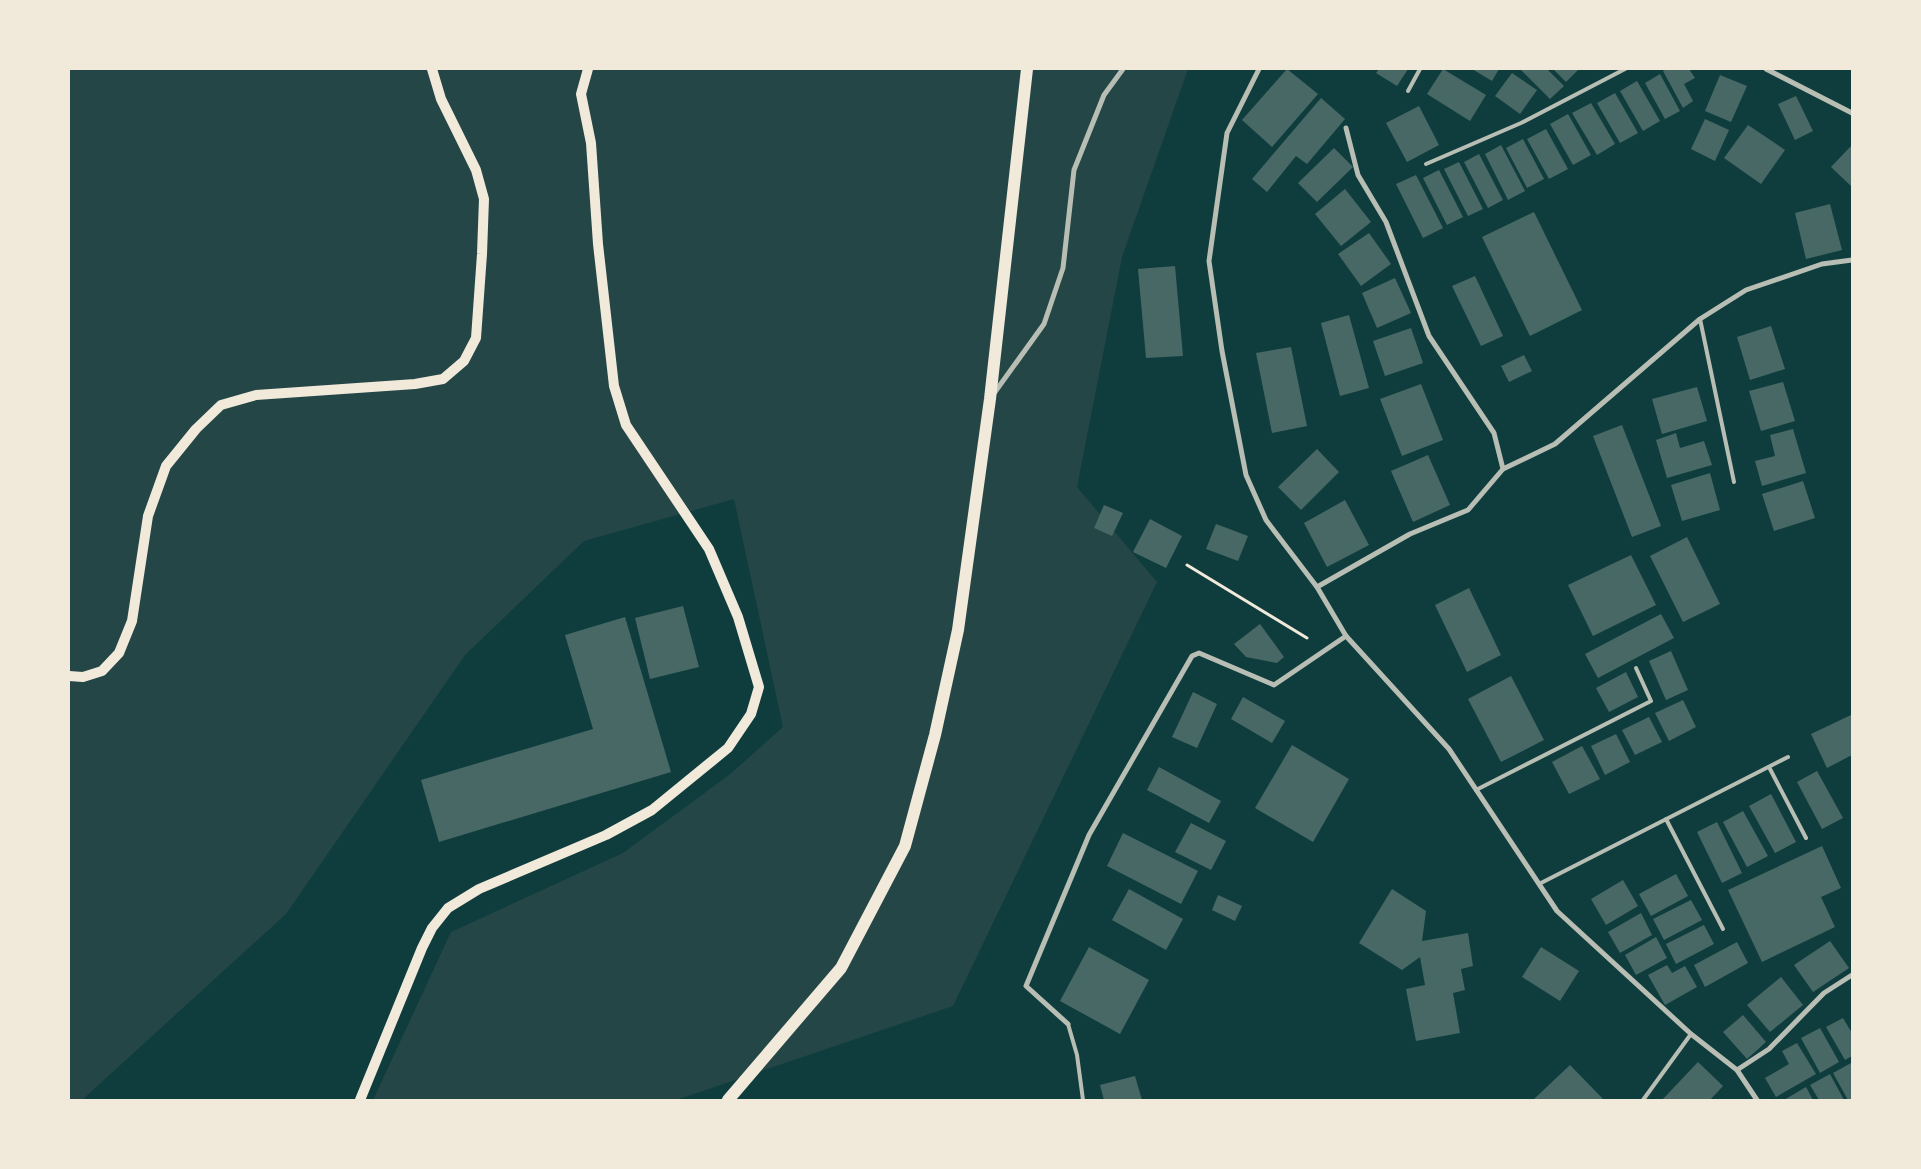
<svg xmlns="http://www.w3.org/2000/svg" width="1921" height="1169" viewBox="0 0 1921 1169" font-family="Montserrat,sans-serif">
<rect width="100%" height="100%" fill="#0f3d3e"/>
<polygon fill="#244646" points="69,69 1188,69 1122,257 1077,487 1157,582 953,1006 676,1100 373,1100 451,932 623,853 729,775 783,727 734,499 584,541 465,655 286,914 82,1100 69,1100"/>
<g fill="#486865">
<polygon points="1287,69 1318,94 1272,147 1242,120"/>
<polygon points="1379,69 1408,69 1397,86 1376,73"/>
<polygon points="1443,69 1486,95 1470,121 1427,94"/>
<polygon points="1472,69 1499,69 1492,81"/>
<polygon points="1520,69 1547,69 1564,86 1550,99"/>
<polygon points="1553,69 1576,69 1578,70 1566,82"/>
<polygon points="1667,69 1689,69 1695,78 1684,84 1693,101 1683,108 1663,71"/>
<polygon points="1512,73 1537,90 1520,114 1495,96"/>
<polygon points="1660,74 1680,111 1665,119 1645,83"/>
<polygon points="1720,75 1747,86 1731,122 1705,111"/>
<polygon points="1637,81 1660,121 1643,131 1620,91"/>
<polygon points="1615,93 1638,133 1620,143 1597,103"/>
<polygon points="1796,96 1813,131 1795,140 1778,104"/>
<polygon points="1321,98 1345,119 1307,164 1296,156 1267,192 1252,179"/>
<polygon points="1591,103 1615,144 1597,155 1572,113"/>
<polygon points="1419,106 1439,145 1407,162 1386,123"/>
<polygon points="1568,114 1591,155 1573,165 1550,124"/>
<polygon points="1705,119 1729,130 1715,161 1691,149"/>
<polygon points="1748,125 1785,150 1761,184 1724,158"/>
<polygon points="1546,129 1568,169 1549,179 1527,139"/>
<polygon points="1523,139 1544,179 1527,188 1506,148"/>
<polygon points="1501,145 1525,191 1508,200 1485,154"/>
<polygon points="1852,145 1852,187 1831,167"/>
<polygon points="1334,148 1353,167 1317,202 1298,183"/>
<polygon points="1479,154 1503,200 1488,208 1464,162"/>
<polygon points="1459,162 1483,209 1468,216 1444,169"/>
<polygon points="1439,170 1463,217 1447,225 1423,178"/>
<polygon points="1416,175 1443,228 1423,238 1396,184"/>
<polygon points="1345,189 1371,222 1341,246 1315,214"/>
<polygon points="1830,204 1842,250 1806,259 1795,213"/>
<polygon points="1534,212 1582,310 1530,336 1482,237"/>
<polygon points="1369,233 1391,264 1361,286 1338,254"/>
<polygon points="1175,266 1183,356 1146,358 1138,269"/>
<polygon points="1475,276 1503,336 1481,346 1452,286"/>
<polygon points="1395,278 1411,313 1377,328 1362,293"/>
<polygon points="1349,315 1369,388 1340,396 1321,323"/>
<polygon points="1771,326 1785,369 1750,380 1737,337"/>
<polygon points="1411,328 1423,363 1385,376 1373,341"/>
<polygon points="1291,347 1307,426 1272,433 1256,353"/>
<polygon points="1524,355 1532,371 1509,382 1501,366"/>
<polygon points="1783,382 1795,421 1761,431 1749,391"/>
<polygon points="1421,384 1443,440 1402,456 1380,399"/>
<polygon points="1697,387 1707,421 1662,434 1652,399"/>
<polygon points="1622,425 1661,526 1632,537 1593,436"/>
<polygon points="1793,429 1806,473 1762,486 1755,461 1775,456 1770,435"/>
<polygon points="1676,433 1680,448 1704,441 1712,465 1667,478 1656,440"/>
<polygon points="1317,449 1339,472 1301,510 1278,487"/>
<polygon points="1428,455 1450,505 1413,522 1391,471"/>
<polygon points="1710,473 1720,510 1682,521 1671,485"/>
<polygon points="1803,481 1815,518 1774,531 1762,494"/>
<polygon points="1345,500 1369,545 1327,567 1304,523"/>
<polygon points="1104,505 1123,513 1112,536 1094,528"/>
<polygon points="1150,519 1182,536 1166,568 1133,552"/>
<polygon points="1216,524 1248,536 1238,561 1206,549"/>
<polygon points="1687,537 1720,604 1683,622 1650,556"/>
<polygon points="1631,555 1656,605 1593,636 1568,585"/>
<polygon points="1469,588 1501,655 1467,672 1435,605"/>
<polygon points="683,606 699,667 650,679 635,618"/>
<polygon points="1661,614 1674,638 1598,678 1585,654"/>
<polygon points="625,617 671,772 439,842 421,780 593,729 565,635"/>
<polygon points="1260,624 1284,657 1277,663 1246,657 1234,644"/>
<polygon points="1671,651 1688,690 1666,700 1649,661"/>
<polygon points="1626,672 1638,697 1609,712 1596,688"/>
<polygon points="1511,676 1544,740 1501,762 1468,699"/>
<polygon points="1193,692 1217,704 1197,748 1172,737"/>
<polygon points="1243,697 1285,721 1272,743 1231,719"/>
<polygon points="1683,700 1696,727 1669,741 1655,713"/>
<polygon points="1851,715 1852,755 1827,768 1811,734"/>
<polygon points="1649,717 1662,742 1635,755 1622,730"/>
<polygon points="1616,734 1630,762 1605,775 1591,746"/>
<polygon points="1292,745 1349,779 1313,842 1255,808"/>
<polygon points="1582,746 1600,779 1569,794 1552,762"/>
<polygon points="1159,767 1221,801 1209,823 1147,790"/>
<polygon points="1817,771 1843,818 1822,829 1797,782"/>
<polygon points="1771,794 1796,842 1775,853 1749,806"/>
<polygon points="1743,811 1768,856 1747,867 1723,822"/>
<polygon points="1717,822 1742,873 1722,883 1697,832"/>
<polygon points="1191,823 1226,841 1211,870 1175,852"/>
<polygon points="1123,833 1198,871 1181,904 1107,866"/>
<polygon points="1822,846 1841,888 1821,897 1835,927 1762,962 1728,890"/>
<polygon points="1676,874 1688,896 1651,916 1639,894"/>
<polygon points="1623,880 1638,906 1606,925 1591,899"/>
<polygon points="1129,889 1183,919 1166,950 1112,920"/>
<polygon points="1392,889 1426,911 1422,941 1468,933 1473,966 1461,969 1465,990 1453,993 1460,1033 1416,1041 1406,989 1425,985 1420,957 1402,970 1359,943"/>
<polygon points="1218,895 1242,906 1235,921 1212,910"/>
<polygon points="1691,900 1702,920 1664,940 1653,919"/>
<polygon points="1641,913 1652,935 1620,953 1608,932"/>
<polygon points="1704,925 1714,944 1676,964 1666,944"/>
<polygon points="1656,937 1667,958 1636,975 1625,955"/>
<polygon points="1830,941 1849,968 1813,992 1794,965"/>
<polygon points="1737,942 1748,963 1705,987 1694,965"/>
<polygon points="1089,947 1149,980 1120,1034 1060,1001"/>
<polygon points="1541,947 1579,971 1560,1001 1522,977"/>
<polygon points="1667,965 1672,973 1685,966 1697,987 1665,1005 1648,975"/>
<polygon points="1781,977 1803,1005 1770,1032 1747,1005"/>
<polygon points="1743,1015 1766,1042 1747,1059 1723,1032"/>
<polygon points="1843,1018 1852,1033 1852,1056 1845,1060 1826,1027"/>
<polygon points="1820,1028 1839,1062 1820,1073 1801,1038"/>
<polygon points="1797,1043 1816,1074 1776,1097 1765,1078 1789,1064 1782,1051"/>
<polygon points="1698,1062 1723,1086 1710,1100 1662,1100"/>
<polygon points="1851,1063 1852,1100 1848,1100 1833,1073"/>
<polygon points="1570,1065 1604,1100 1533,1100"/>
<polygon points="1830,1074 1844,1100 1819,1100 1810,1085"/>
<polygon points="1135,1076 1142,1100 1104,1100 1100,1085"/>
<polygon points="1806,1087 1813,1100 1784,1100"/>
</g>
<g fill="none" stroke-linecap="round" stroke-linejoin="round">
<polyline stroke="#f1e9da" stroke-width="3" points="1187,565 1307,638"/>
<g stroke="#b8beb3" stroke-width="4">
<polyline points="1408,91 1420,69"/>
<polyline points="1426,164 1521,123 1625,69"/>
<polyline points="1700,319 1734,482"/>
<polyline points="1769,767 1806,838"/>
<polyline points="1476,790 1651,701 1636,668"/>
<polyline points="1666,819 1723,929"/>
<polyline points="1539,884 1788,757"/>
<polyline points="1068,1024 1077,1055 1083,1100"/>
<polyline points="1643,1100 1691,1034"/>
</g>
<g stroke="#b8beb3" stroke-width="5">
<polyline points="1259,69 1227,133 1209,261 1222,351 1246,475 1266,520 1317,587 1346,636 1449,749 1557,911 1691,1034 1737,1070 1757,1100"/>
<polyline points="1766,69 1852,113"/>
<polyline points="995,392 1044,324 1063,268 1074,170 1104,95 1123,69"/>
<polyline points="1503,469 1555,444 1700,319 1746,290 1822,264 1852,260"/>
<polyline points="1317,587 1410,534 1468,510 1503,469 1494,433 1429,336 1386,222 1358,175 1346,128"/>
<polyline points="1068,1024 1026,986 1089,835 1192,656 1199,653 1274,685 1346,636"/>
<polyline points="1737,1070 1769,1049 1824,993 1852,975"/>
</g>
<g stroke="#f1e9da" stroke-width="10">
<polyline points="69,676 83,677 102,671 119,653 132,621 148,516 166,466 196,429 221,405 256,395 415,384 443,379 464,361 476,338 482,254 484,199 476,170 441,99 432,69"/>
<polyline points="360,1100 422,948 432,928 448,908 479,889 606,835 652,810 728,748 751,714 759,687 738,617 709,549 626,425 614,386 598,244 591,143 581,94 588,69"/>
</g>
<polyline stroke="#f1e9da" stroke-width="12" points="728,1100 841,968 905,846 935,735 958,630 990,399 1027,69"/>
</g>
<rect width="1921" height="1169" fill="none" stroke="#f1e9da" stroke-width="140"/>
</svg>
